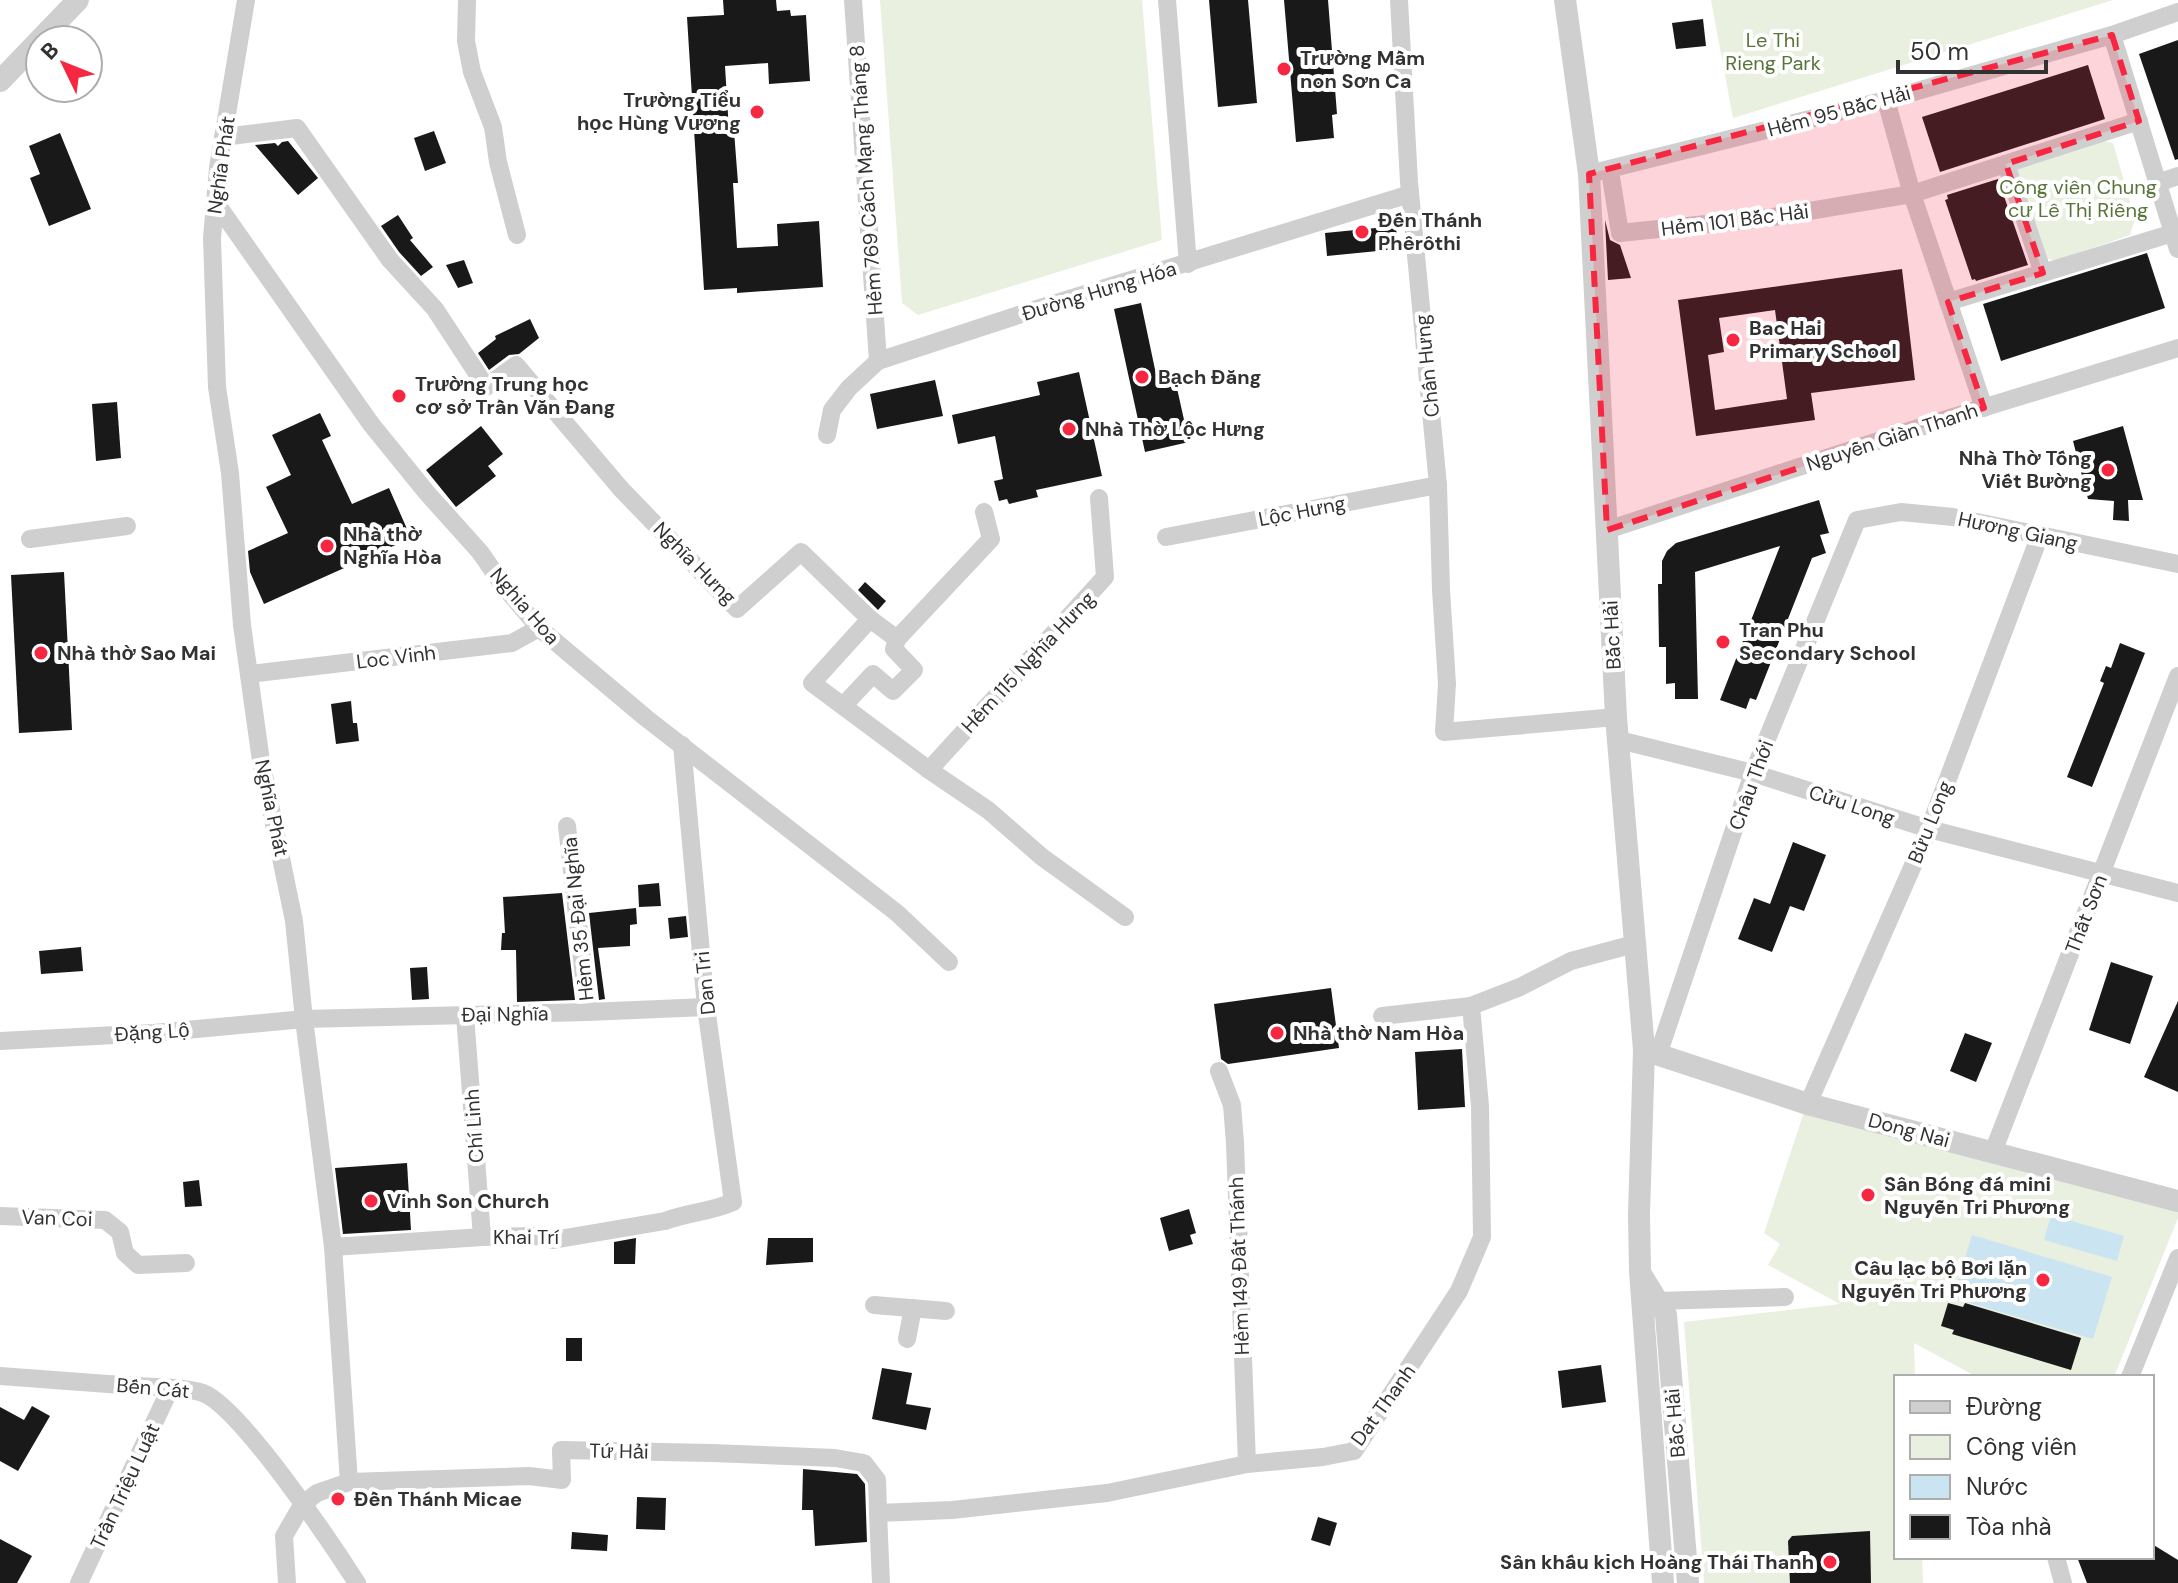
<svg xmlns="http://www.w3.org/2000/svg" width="2178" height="1583" viewBox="0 0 2178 1583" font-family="'DM Sans',sans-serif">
<rect width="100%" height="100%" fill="#fff"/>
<g fill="#e9f0e0">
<polygon points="880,0 1142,0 1162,240 918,315 902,303"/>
<polygon points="1711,0 2113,0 1733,118"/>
<polygon points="2098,140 2113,143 2135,219 2130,235 2055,261 2046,258 2017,169"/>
<polygon points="1804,1112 2178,1212 2178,1218 2114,1377 1977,1377 1914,1343 1915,1377 1896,1377 1896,1557 1922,1557 1923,1583 1704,1583 1684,1322 1840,1304 1768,1265 1780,1244 1764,1233"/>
</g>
<g fill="#cbe4f1">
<polygon points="2051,1215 2124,1236 2117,1261 2044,1240"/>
<polygon points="1972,1235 2112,1277 2093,1339 1953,1298"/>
</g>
<g fill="#191919" fill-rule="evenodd">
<polygon points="723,0 776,0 777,11 790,10 791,16 806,15 810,81 769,84 768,63 725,66 729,131 734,131 738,183 733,183 737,248 778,246 777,224 819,221 823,287 737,293 737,288 704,290 687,17 724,15"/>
<polygon points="1209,0 1248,0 1257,103 1218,107"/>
<polygon points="1284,0 1328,0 1337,114 1332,115 1334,138 1296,142"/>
<polygon points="1703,19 1706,46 1676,49 1672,23"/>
<polygon points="2178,40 2178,159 2175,160 2139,54"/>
<polygon points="2088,65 2105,119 1940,172 1922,117"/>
<polygon points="434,131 446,163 425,171 414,138"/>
<polygon points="60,133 91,209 49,226 30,178 40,174 29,146"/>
<polygon points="288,141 318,178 298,195 255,145 275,143 278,146 282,142"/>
<polygon points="1998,179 2028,265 1976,281 1975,279 1972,280 1945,200 1948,199 1947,195"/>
<polygon points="398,215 413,238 410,240 433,267 421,276 399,252 381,226"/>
<polygon points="1605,220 1610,240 1620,245 1631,278 1608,280"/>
<polygon points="1396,226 1398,249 1327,256 1325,233"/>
<polygon points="2147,253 2165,308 2001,361 1983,304"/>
<polygon points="464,260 473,283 458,288 446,265"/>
<path d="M1902 269 1915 380 1811 393 1815 420 1696 436 1678 300ZM1775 310 1787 399 1715 410 1708 355 1724 352 1719 318Z"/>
<polygon points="1141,303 1157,379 1174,375 1189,442 1145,452 1114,309"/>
<polygon points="530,319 539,338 519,354 509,355 489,370 478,353 496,339 495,336"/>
<polygon points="1079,372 1102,476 1036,490 1038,497 1009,504 1007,499 999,501 994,481 1003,479 995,436 958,444 952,415 1040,395 1037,382"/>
<polygon points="935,380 943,416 877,429 870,394"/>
<polygon points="117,402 121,458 96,461 92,404"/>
<polygon points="320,413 331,436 322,440 352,504 389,488 411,538 264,604 250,572 248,551 288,533 266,487 291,475 272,435"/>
<polygon points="481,426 503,454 488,466 496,476 456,507 426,470"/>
<polygon points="2123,426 2143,500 2128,500 2129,521 2113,520 2114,501 2088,499 2073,441"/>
<polygon points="1819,500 1829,533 1820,535 1826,553 1812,558 1756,700 1750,698 1746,709 1720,700 1780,546 1695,572 1698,699 1675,699 1675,683 1666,684 1666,647 1659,647 1658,584 1662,584 1662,561 1667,551 1676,543"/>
<polygon points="64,572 72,730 19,733 11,575"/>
<polygon points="865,582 886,601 878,610 858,590"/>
<polygon points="2120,643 2145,653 2092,787 2067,777 2104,683 2100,681 2106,666 2111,668"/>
<polygon points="351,701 353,723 357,723 359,741 336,744 331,704"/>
<polygon points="1793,842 1826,855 1804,911 1790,906 1772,952 1738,939 1754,898 1770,904"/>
<polygon points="659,883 661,906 639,907 638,885"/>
<polygon points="562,893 575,1000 517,1002 516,950 501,950 502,933 505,933 503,897"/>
<polygon points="636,908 637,924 630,925 630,946 598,948 605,999 599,1000 589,913"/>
<polygon points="686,916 688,937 670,939 668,918"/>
<polygon points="81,947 83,971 41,974 39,951"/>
<polygon points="2111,962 2153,976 2130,1044 2089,1030"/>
<polygon points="427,967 429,999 412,1000 410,968"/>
<polygon points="1331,988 1339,1048 1228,1064 1221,1059 1214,1004"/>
<polygon points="2178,1001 2178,1092 2144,1077"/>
<polygon points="1965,1033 1992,1043 1976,1082 1950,1071"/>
<polygon points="1462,1049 1465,1107 1418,1110 1415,1052"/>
<polygon points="407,1163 411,1230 343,1234 335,1168"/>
<polygon points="199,1180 202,1206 185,1207 183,1182"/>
<polygon points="1189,1209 1196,1233 1190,1235 1193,1244 1169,1251 1160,1218"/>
<polygon points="636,1238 635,1264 614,1264 614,1242"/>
<polygon points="768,1238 813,1238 813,1262 766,1265"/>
<polygon points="1948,1303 1963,1307 1965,1303 2081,1338 2071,1370 1952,1334 1954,1330 1941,1326"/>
<rect x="566" y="1338" width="16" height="23"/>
<polygon points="1601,1365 1606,1402 1562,1408 1558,1371"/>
<polygon points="882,1368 912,1373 906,1404 931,1408 926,1430 872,1419"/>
<polygon points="32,1406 50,1416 18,1471 0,1461 0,1407 24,1420"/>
<polygon points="803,1469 857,1474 865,1484 867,1542 815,1546 813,1510 802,1510"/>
<polygon points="637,1497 666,1498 665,1530 636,1529"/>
<polygon points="1318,1517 1337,1523 1330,1546 1311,1540"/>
<polygon points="1870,1531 1871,1583 1790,1583 1788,1541 1792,1536"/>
<polygon points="572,1532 608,1535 607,1551 571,1549"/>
<polygon points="0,1539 32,1556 17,1583 0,1583"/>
<polygon points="2152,1544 2178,1560 2178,1583 2087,1583 2077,1557 2152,1557"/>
</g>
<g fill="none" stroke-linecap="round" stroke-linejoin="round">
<g stroke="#cfcfcf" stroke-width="18">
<polyline points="246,0 218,168 212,238 217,387 230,473 242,625 261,761 294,921 304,1019 333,1247 349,1482"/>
<polyline points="467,0 466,41 472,72 493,127 498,162 517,235"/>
<polyline points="853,0 878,361"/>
<polyline points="1167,0 1188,264"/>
<polyline points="1399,0 1409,182 1438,485 1441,590 1447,684 1444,732 1616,717"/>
<polyline points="2112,35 2178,249"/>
<polyline points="1886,100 1912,194 1984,408"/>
<polyline points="223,137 297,128 390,260 435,309 486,387 516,365 621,489 737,609 801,552 870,619 812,683 929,770 988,810 1042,857 1125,917"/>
<polyline points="2006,164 2043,273"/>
<polyline points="1610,171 1620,233 1773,217 1912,194 2139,121"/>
<polyline points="1589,174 1886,100 2112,35 2178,12"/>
<polyline points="2158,183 2178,176"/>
<polyline points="216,203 371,424 427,493 480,552 503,585 539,628 646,718 897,913 949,962"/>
<polyline points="1948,302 2173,233"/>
<polyline points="827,435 832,410 849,388 878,361 1043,307 1410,194"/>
<polyline points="1607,530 1927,425 2178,348"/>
<polyline points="1166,537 1438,485"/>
<polyline points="30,539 127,526"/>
<polyline points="870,619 897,639 991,539 984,512"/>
<polyline points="250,674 512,643 539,628"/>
<polyline points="843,706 873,674 893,691 914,670 894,649 897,639"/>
<polyline points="1619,740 1753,773 1929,829 2178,893"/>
<polyline points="929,770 1105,577 1099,498"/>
<polyline points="567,826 588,1012"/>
<polyline points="465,1015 482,1237"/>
<polyline points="1382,1016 1471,1006"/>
<polyline points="0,1041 154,1033 304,1019 588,1012 706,1007"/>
<polyline points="1658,1055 1753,773 1857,520 1901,512 1953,517 2178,564"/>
<polyline points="1219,1071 1232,1105 1235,1143 1247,1464"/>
<polyline points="1808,1104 1929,829 2040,535"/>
<polyline points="1993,1152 2178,676"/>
<polyline points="0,1216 105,1220 120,1232 125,1253 138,1265 186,1263"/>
<path d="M333 1247 482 1237 540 1236 553 1240 665 1221C688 1212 711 1212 733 1202L706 1007 682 745"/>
<polyline points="1658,1301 1785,1297"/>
<polyline points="874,1305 946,1311"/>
<polyline points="907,1339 913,1308"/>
<path d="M0 1376C45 1379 90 1383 135 1386 154 1387 186 1387 203 1393 240 1407 332 1544 357 1583"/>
<polyline points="2130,1377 2178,1258"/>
<polyline points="2056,1557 2063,1583"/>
<polyline points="79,1583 170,1389"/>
<polyline points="287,1583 284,1536 302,1505 317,1493 349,1482 529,1476 562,1480 561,1450 712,1453 835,1458 864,1463 877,1480 878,1513"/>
<polyline points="881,1583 878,1513 952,1510 1107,1493 1247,1464 1323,1457 1354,1451 1459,1291 1482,1237 1480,1106 1471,1006 1520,987 1571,961 1634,944"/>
</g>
<g stroke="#cfcfcf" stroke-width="22">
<polyline points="1565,0 1589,174 1616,717 1644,1050 1639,1214 1640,1271 1663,1583"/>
<polyline points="0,81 78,0"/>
<polyline points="1644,1050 1808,1104 2178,1201"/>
<polyline points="1642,1276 1666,1315 1688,1583"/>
</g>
</g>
<path fill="#f72742" fill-opacity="0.2" stroke="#f72742" stroke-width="6" stroke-dasharray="16 10" stroke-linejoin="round" d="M2112 35 2139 121 2006 164 2043 273 1948 302 1984 408 1607 530 1589 174Z"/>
<g fill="#f72742" stroke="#fff" stroke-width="3">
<circle cx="1284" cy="69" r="8"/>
<circle cx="757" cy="112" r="8"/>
<circle cx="1362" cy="232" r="8"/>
<circle cx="1733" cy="340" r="8"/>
<circle cx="1142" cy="377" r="8"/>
<circle cx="399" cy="396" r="8"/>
<circle cx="1069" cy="429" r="8"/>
<circle cx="2108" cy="470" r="8"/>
<circle cx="327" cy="546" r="8"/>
<circle cx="1723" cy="642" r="8"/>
<circle cx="41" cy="653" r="8"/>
<circle cx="1277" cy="1033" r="8"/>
<circle cx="1868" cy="1195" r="8"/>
<circle cx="371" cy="1201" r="8"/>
<circle cx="2043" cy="1280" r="8"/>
<circle cx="338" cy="1499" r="8"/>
<circle cx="1830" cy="1562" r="8"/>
</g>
<g text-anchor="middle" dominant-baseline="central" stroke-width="8" stroke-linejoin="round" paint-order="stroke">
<g font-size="20" fill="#58743a" stroke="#fff">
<text x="1773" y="40">Le Thi<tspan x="1773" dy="23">Rieng Park</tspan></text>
<text x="2078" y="187">Công viên Chung<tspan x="2078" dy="23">cư Lê Thị Riêng</tspan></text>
</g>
<g font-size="20" font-weight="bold" fill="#323232" stroke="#fff" text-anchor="start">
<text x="1300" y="58">Trường Mầm<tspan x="1300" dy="23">non Sơn Ca</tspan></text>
<text x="741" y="100" text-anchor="end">Trường Tiểu<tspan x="741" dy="23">học Hùng Vương</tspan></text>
<text x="1378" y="220">Đến Thánh<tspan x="1378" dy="23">Phêrôthi</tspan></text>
<text x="1749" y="328">Bac Hai<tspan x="1749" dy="23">Primary School</tspan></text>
<text x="1158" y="377">Bạch Đăng</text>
<text x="415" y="384">Trường Trung học<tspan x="415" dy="23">cơ sở Trần Văn Đang</tspan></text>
<text x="1085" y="429">Nhà Thờ Lộc Hưng</text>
<text x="2092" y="458" text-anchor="end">Nhà Thờ Tống<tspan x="2092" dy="23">Viết Bường</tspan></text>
<text x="343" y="534">Nhà thờ<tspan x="343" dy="23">Nghĩa Hòa</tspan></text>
<text x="1739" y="630">Tran Phu<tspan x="1739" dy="23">Secondary School</tspan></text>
<text x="57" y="653">Nhà thờ Sao Mai</text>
<text x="1293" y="1033">Nhà thờ Nam Hòa</text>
<text x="1884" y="1184">Sân Bóng đá mini<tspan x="1884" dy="23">Nguyễn Tri Phương</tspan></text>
<text x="387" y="1201">Vinh Son Church</text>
<text x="2027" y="1268" text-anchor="end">Câu lạc bộ Bơi lặn<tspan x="2027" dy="23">Nguyễn Tri Phương</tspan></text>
<text x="354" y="1499">Đền Thánh Micae</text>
<text x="1814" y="1562" text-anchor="end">Sân khấu kịch Hoàng Thái Thanh</text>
</g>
<g font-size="20" fill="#323232" stroke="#fff">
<text transform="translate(1839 111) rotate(-15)">Hẻm 95 Bắc Hải</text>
<text transform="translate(221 165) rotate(-82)">Nghĩa Phát</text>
<text transform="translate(866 180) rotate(-94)">Hẻm 769 Cách Mạng Tháng 8</text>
<text transform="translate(1735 220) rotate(-7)">Hẻm 101 Bắc Hải</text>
<text transform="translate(1099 291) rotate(-17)">Đường Hưng Hóa</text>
<text transform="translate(1427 366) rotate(-96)">Chấn Hưng</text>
<text transform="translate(1892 437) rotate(-18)">Nguyễn Giàn Thanh</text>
<text transform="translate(1302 511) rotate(-11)">Lộc Hưng</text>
<text transform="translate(2018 531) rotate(12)">Hương Giang</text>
<text transform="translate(695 563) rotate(45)">Nghĩa Hưng</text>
<text transform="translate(525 606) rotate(49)">Nghia Hoa</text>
<text transform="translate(1612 635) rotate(-93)">Bắc Hải</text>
<text transform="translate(396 657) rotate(-7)">Loc Vinh</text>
<text transform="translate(1028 662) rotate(-47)">Hẻm 115 Nghĩa Hưng</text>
<text transform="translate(1751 785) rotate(-70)">Châu Thới</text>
<text transform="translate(1852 805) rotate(18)">Cửu Long</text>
<text transform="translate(272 808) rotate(78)">Nghĩa Phát</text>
<text transform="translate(1930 822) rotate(-68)">Bửu Long</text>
<text transform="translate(2086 914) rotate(-69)">Thất Sơn</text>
<text transform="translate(578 919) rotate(-96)">Hẻm 35 Đại Nghĩa</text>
<text transform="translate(705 983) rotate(-96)">Dan Tri</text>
<text transform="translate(505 1014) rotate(-1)">Đại Nghĩa</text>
<text transform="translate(152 1032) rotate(-4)">Đặng Lộ</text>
<text transform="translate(474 1126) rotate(-94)">Chí Linh</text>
<text transform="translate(1909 1130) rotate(15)">Dong Nai</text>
<text transform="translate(57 1218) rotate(2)">Van Coi</text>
<text x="526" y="1237">Khai Trí</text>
<text transform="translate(1239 1266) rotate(-92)">Hẻm 149 Đất Thánh</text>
<text transform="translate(153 1388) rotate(5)">Bến Cát</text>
<text transform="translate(1383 1405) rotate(-54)">Dat Thanh</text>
<text transform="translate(1675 1423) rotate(-95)">Bắc Hải</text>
<text transform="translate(619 1451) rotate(1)">Tứ Hải</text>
<text transform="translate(125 1486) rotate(-65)">Trần Triệu Luật</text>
</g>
</g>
<rect x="1894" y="1375" width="260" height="184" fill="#ffffff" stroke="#adadad" stroke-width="2"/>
<rect x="1910" y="1401" width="40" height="12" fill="#cfcfcf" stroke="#adadad" stroke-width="2"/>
<text x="1966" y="1415" font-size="24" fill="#323232">Đường</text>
<rect x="1910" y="1435" width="40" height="24" fill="#e9f0e0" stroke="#adadad" stroke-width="2"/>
<text x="1966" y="1455" font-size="24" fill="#323232">Công viên</text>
<rect x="1910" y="1475" width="40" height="24" fill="#cbe4f1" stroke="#adadad" stroke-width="2"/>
<text x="1966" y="1495" font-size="24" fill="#323232">Nước</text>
<rect x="1910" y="1515" width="40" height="24" fill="#191919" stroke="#adadad" stroke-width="2"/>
<text x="1966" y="1535" font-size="24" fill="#323232">Tòa nhà</text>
<g transform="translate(64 64) rotate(313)"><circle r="38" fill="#ffffff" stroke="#adadad" stroke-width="2"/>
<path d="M0-6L14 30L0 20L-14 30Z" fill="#f72742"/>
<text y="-12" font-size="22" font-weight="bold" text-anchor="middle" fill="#323232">B</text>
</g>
<path d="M1898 60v12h148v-12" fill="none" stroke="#323232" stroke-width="4"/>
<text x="1910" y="60" font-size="24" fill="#323232" stroke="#ffffff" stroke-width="6" paint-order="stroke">50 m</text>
</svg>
